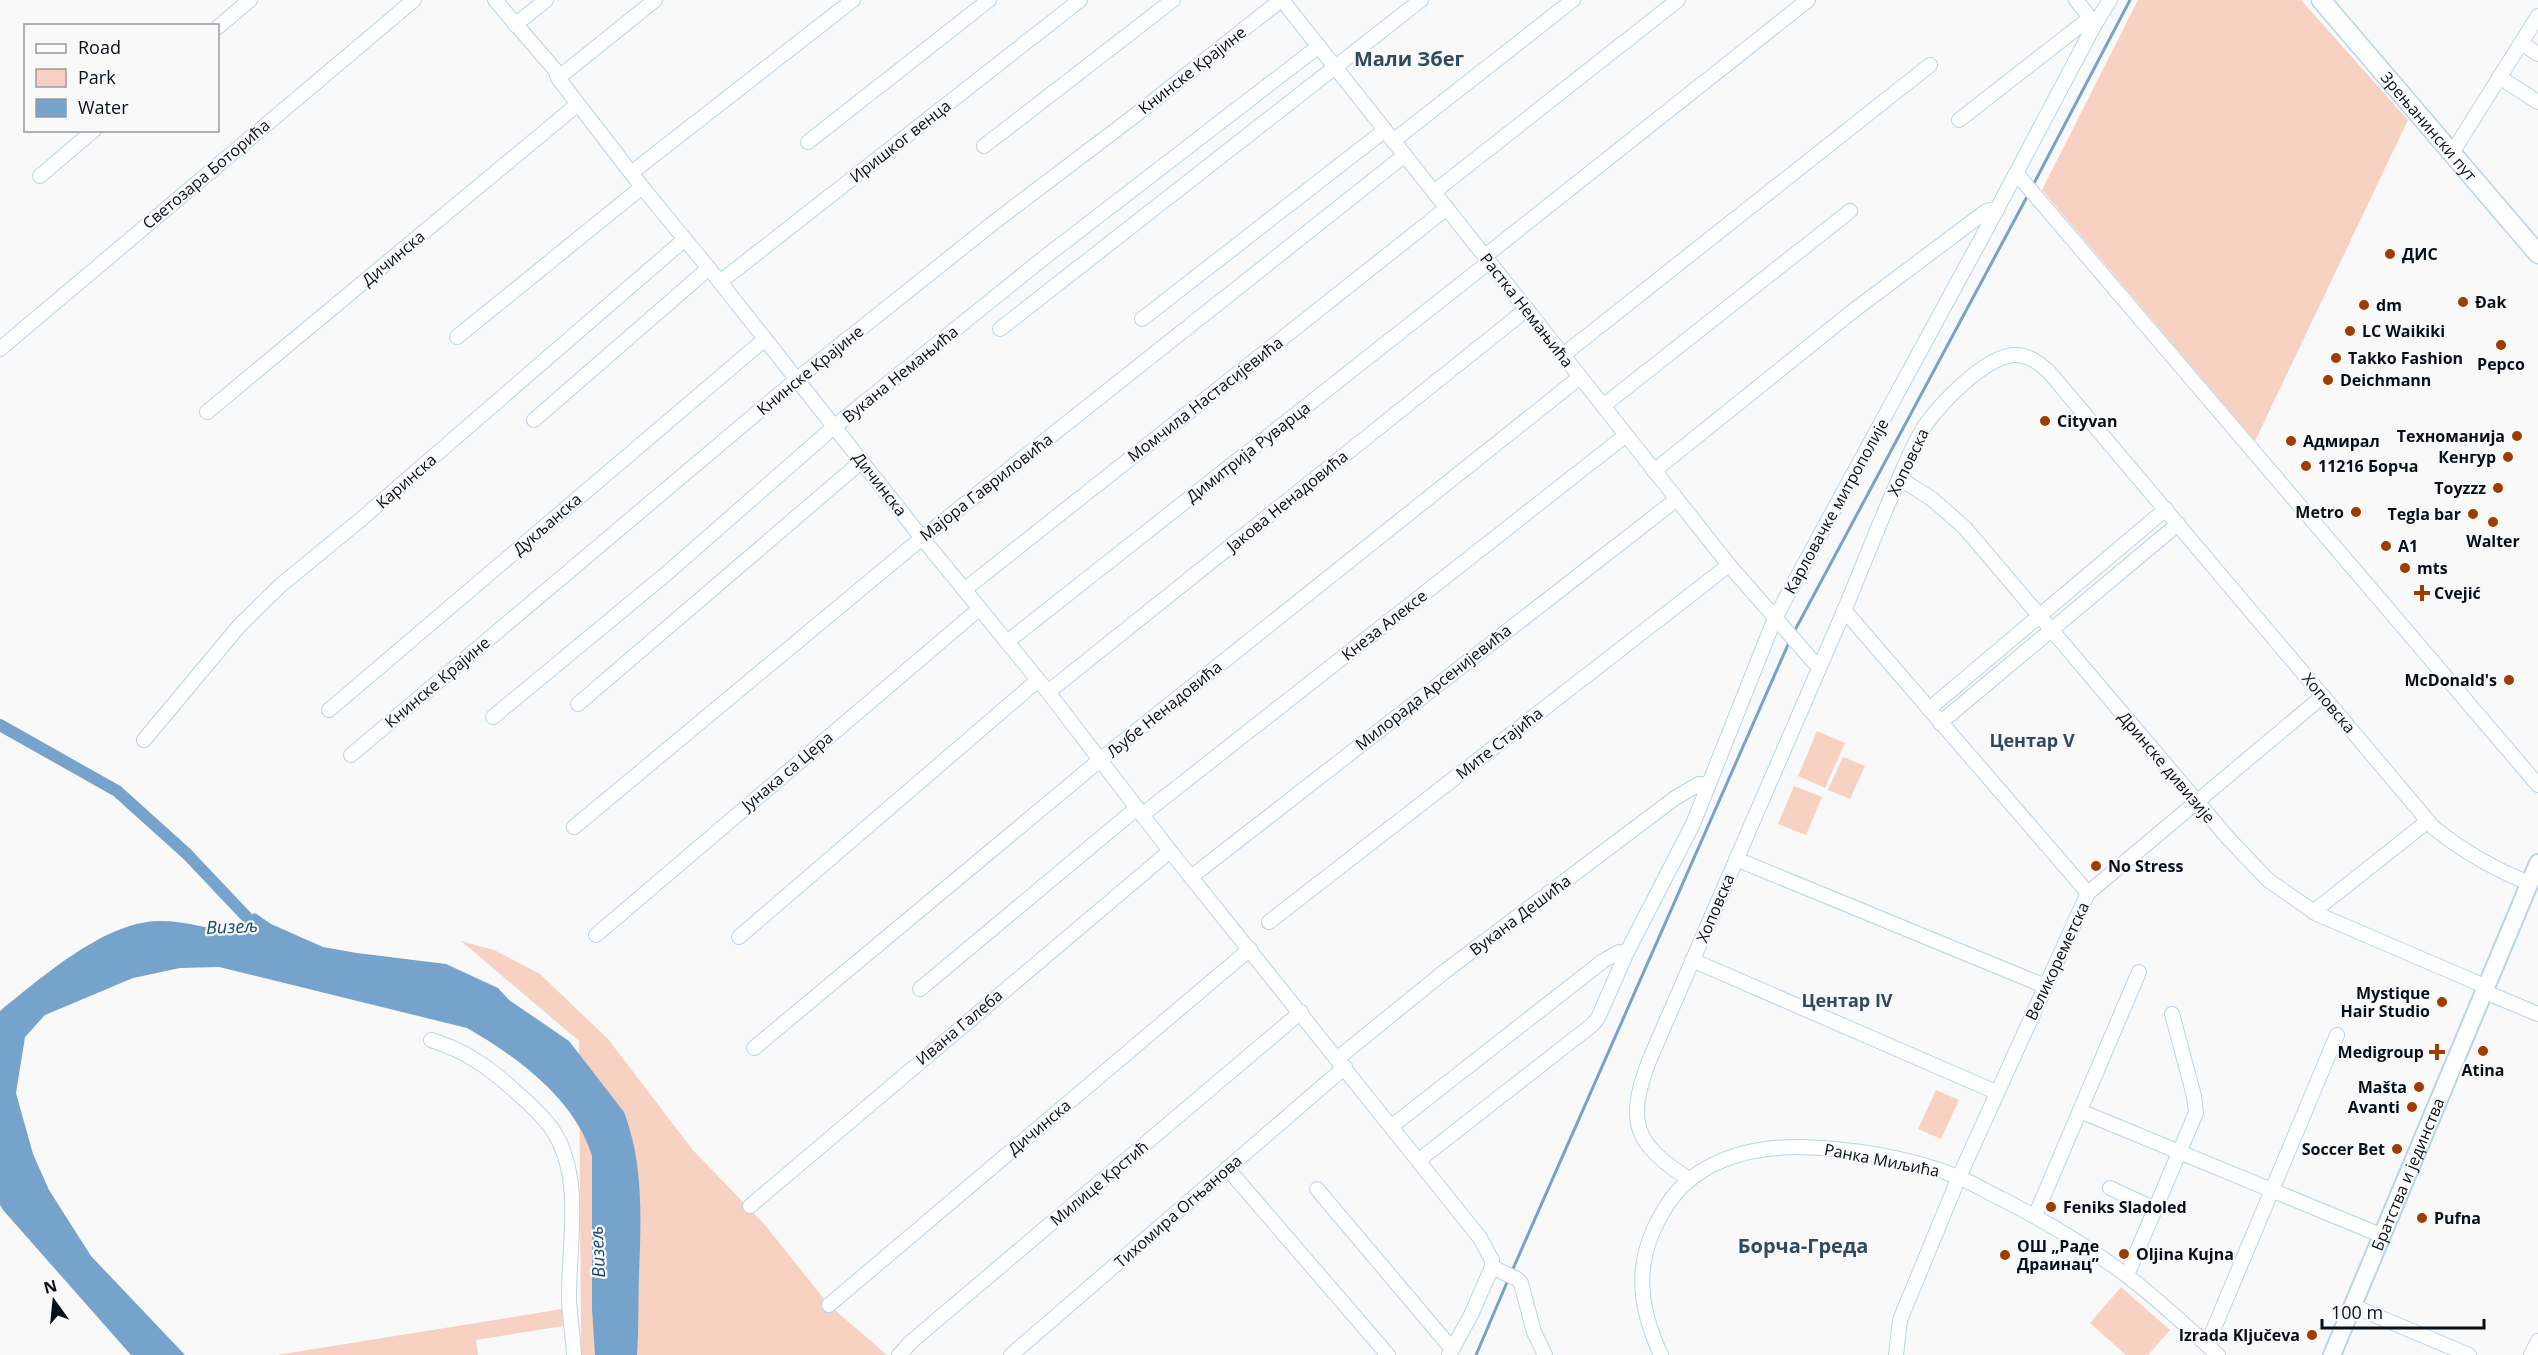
<svg xmlns="http://www.w3.org/2000/svg" width="2538" height="1355" viewBox="0 0 2538 1355" font-family="'Open Sans',sans-serif">
<rect width="100%" height="100%" fill="#f9f9f9"/>
<g fill="#f7d2c2">
<polygon points="2138,0 2301,0 2408,120 2255,441 2042,190"/>
<polygon points="1817,731 1845,743 1825,788 1798,776"/>
<polygon points="1843,757 1865,766 1850,799 1828,790"/>
<polygon points="1794,786 1822,797 1806,835 1778,824"/>
<polygon points="461,941 494,950 540,974 608,1039 692,1149 765,1225 829,1305 887,1355 581,1355 579,1041"/>
<polygon points="1936,1090 1959,1100 1941,1139 1918,1129"/>
<polygon points="2121,1287 2170,1330 2148,1355 2126,1355 2090,1323"/>
<polygon points="562,1309 563,1326 476,1340 478,1355 277,1355"/>
</g>
<path fill="#76a3cc" d="M255 913 271 924 323 947 357 953 446 964 498 988 509 1000 569 1041 624 1112C644 1164 641 1221 639 1276 638 1303 639 1329 637 1355H595L592 1309V1156C575 1099 516 1056 467 1028L219 967 180 968 133 978 45 1015 25 1037 16 1093 33 1154 49 1190 91 1256 185 1355H131L3 1210 0 1205V1011C41 978 103 923 157 921 181 920 207 928 230 932L240 929 242 921Z"/>
<g fill="none" stroke-linecap="round" stroke-linejoin="round">
<g stroke="#76a3cc" stroke-width="3">
<polyline points="2032,187 2130,0"/>
<polyline points="1794,632 2029,193"/>
<polyline points="1512,1271 1790,640"/>
<polyline points="1476,1355 1508,1280"/>
</g>
<polyline stroke="#76a3cc" stroke-width="12" points="0,725 117,791 187,854 257,928"/>
<g stroke="#b7d4ef" stroke-width="16">
<g id="minor">
<polyline points="495,0 556,71 558,78 642,187 720,282 922,538 1048,692 1170,851 1480,1238 1492,1260 1492,1267 1471,1315 1449,1355"/>
<polyline points="1282,0 1729,565 1819,668"/>
<polyline points="2076,0 2095,24"/>
<polyline points="515,25 546,0"/>
<polyline points="218,27 250,0"/>
<polyline points="2521,43 2538,54"/>
<polyline points="2499,77 2538,102"/>
<polyline points="558,78 655,0"/>
<polyline points="1959,120 2090,18"/>
<polyline points="1393,141 1573,0"/>
<polyline points="808,142 989,0"/>
<polyline points="984,146 1173,0"/>
<polyline points="2452,153 2538,16"/>
<polyline points="631,173 853,0"/>
<polyline points="2016,173 2538,785"/>
<polyline points="40,176 94,130"/>
<polyline points="1434,192 1678,0"/>
<polyline points="1485,256 1808,0"/>
<polyline points="720,282 1080,0"/>
<polyline points="1142,319 1385,130"/>
<polyline points="1000,329 1421,0"/>
<polyline points="457,337 642,187"/>
<polyline points="0,349 414,0"/>
<polyline points="1563,355 1930,65"/>
<polyline points="1603,406 1850,211"/>
<polyline points="207,412 578,104"/>
<polyline points="534,420 709,268"/>
<polyline points="1654,471 1853,311 1985,212 1990,210 1997,210"/>
<polyline points="1899,478 1932,499 1965,528 2228,838 2268,880 2317,914 2487,987"/>
<polyline points="964,590 1447,208"/>
<polyline points="1844,610 2088,893"/>
<polyline points="1007,642 1489,262"/>
<polyline points="1048,692 1527,309"/>
<polyline points="578,704 862,461"/>
<polyline points="1929,709 2166,509"/>
<polyline points="329,710 765,339"/>
<polyline points="493,717 666,574 835,426 1045,257 1319,46"/>
<polyline points="1940,723 2178,524"/>
<polyline points="144,740 240,625 282,584 359,521 685,239"/>
<polyline points="351,755 796,380 997,220 1133,117 1281,0"/>
<polyline points="1142,815 1626,435"/>
<polyline points="574,827 922,538 1405,155"/>
<polyline points="1736,859 2045,986"/>
<polyline points="1191,877 1677,499"/>
<polyline points="2313,912 2428,821"/>
<polyline points="1269,922 1729,565"/>
<polyline points="596,935 979,609"/>
<polyline points="739,937 1038,680"/>
<polyline points="1692,960 1996,1092"/>
<polyline points="920,989 1137,808"/>
<polyline points="2485,992 2538,1014"/>
<path d="M431 1040C466 1051 489 1067 516 1092 530 1104 544 1117 554 1132 584 1181 568 1246 569 1300 570 1318 573 1337 574 1355"/>
<polyline points="754,1048 1100,760 1580,377"/>
<polyline points="1338,1058 1444,972 1675,798 1699,784 1708,784"/>
<polyline points="2080,1111 2383,1236"/>
<polyline points="1392,1126 1603,961 1619,952 1627,952"/>
<polyline points="1419,1160 1592,1025 1598,1018 1627,952 1693,824 1775,618 1987,228 2095,24 2110,0"/>
<polyline points="1227,1168 1388,1355"/>
<path d="M1689 1179C1634 1144 1626 1122 1649 1061 1713 910 1780 761 1844 611 1862 568 1879 524 1898 481 1907 461 1914 442 1926 424 1942 402 1985 357 2014 355 2028 354 2039 363 2049 372L2434 828C2464 852 2494 869 2529 883"/>
<polyline points="2110,1188 2155,1209"/>
<polyline points="1317,1189 1452,1349"/>
<polyline points="750,1206 1170,851"/>
<polyline points="2035,1216 2139,972"/>
<polyline points="1492,1267 1517,1279 1521,1283 1534,1332 1545,1355"/>
<polyline points="2127,1275 2196,1113 2194,1096 2172,1014"/>
<polyline points="829,1305 1250,949"/>
<polyline points="2353,1306 2469,1355"/>
<polyline points="2207,1345 2337,1035"/>
<polyline points="899,1355 912,1341 1301,1012"/>
<polyline points="1011,1355 1345,1067"/>
<path d="M1661 1355C1636 1301 1634 1256 1667 1205 1696 1161 1748 1147 1798 1147 1850 1148 1909 1157 1958 1177 1973 1183 1987 1192 2002 1199 2045 1221 2087 1246 2126 1275 2158 1299 2188 1328 2218 1355"/>
<polyline points="1896,1355 1900,1320 1959,1177 2088,893 2323,696"/>
<polyline points="2531,1355 2538,1341"/>
</g>
</g>
<g stroke="#b7d4ef" stroke-width="20">
<g id="tertiary">
<path id="s1" d="M2332 1355 2538 863"/>
</g>
</g>
<g stroke="#b7d4ef" stroke-width="21">
<g id="secondary">
<path id="s2" d="M2321 0 2538 254"/>
</g>
</g>
<use href="#minor" stroke="#fff" stroke-width="14"/>
<use href="#tertiary" stroke="#fff" stroke-width="16"/>
<use href="#secondary" stroke="#fff" stroke-width="18"/>
</g>
<g fill="#9f3c00" stroke="#f9f9f9" stroke-width="2">
<circle cx="2390" cy="254" r="6"/>
<circle cx="2463" cy="302" r="6"/>
<circle cx="2364" cy="305" r="6"/>
<circle cx="2350" cy="331" r="6"/>
<circle cx="2501" cy="345" r="6"/>
<circle cx="2336" cy="358" r="6"/>
<circle cx="2328" cy="380" r="6"/>
<circle cx="2045" cy="421" r="6"/>
<circle cx="2517" cy="436" r="6"/>
<circle cx="2291" cy="441" r="6"/>
<circle cx="2508" cy="457" r="6"/>
<circle cx="2306" cy="466" r="6"/>
<circle cx="2498" cy="488" r="6"/>
<circle cx="2356" cy="512" r="6"/>
<circle cx="2473" cy="514" r="6"/>
<circle cx="2493" cy="522" r="6"/>
<circle cx="2386" cy="546" r="6"/>
<circle cx="2405" cy="568" r="6"/>
<path d="M2419 584h6v6h6v6h-6v6h-6v-6h-6v-6h6z"/>
<circle cx="2509" cy="680" r="6"/>
<circle cx="2096" cy="866" r="6"/>
<circle cx="2442" cy="1002" r="6"/>
<circle cx="2483" cy="1051" r="6"/>
<path d="M2434 1043h6v6h6v6h-6v6h-6v-6h-6v-6h6z"/>
<circle cx="2419" cy="1087" r="6"/>
<circle cx="2412" cy="1107" r="6"/>
<circle cx="2397" cy="1149" r="6"/>
<circle cx="2051" cy="1207" r="6"/>
<circle cx="2422" cy="1218" r="6"/>
<circle cx="2124" cy="1254" r="6"/>
<circle cx="2005" cy="1255" r="6"/>
<circle cx="2312" cy="1335" r="6"/>
</g>
<g text-anchor="middle" dominant-baseline="central" stroke-width="4.5" stroke-linejoin="round" paint-order="stroke">
<g font-size="16" fill="#071019" stroke="#f9f9f9">
<text transform="translate(1192 70) rotate(-38)">Книнске Крајине</text>
<text stroke="none"><textPath href="#s2" startOffset="166">Зрењанински пут</textPath></text>
<text transform="translate(900 141) rotate(-38)">Иришког венца</text>
<text transform="translate(206 174) rotate(-40)">Светозара Боторића</text>
<text transform="translate(393 258) rotate(-40)">Дичинска</text>
<text transform="translate(1527 310) rotate(52)">Растка Немањића</text>
<text transform="translate(810 370) rotate(-39)">Книнске Крајине</text>
<text transform="translate(900 374) rotate(-39)">Вукана Немањића</text>
<text transform="translate(1205 399) rotate(-38)">Момчила Настасијевића</text>
<text transform="translate(1248 452) rotate(-38)">Димитрија Руварца</text>
<text transform="translate(1908 462) rotate(-64)">Хоповска</text>
<text transform="translate(406 481) rotate(-41)">Каринска</text>
<text transform="translate(880 484) rotate(52)">Дичинска</text>
<text transform="translate(986 487) rotate(-38)">Мајора Гавриловића</text>
<text transform="translate(1287 501) rotate(-39)">Јакова Ненадовића</text>
<text transform="translate(1836 506) rotate(-61)">Карловачке митрополије</text>
<text transform="translate(547 524) rotate(-41)">Дукљанска</text>
<text transform="translate(1384 625) rotate(-38)">Кнеза Алексе</text>
<text transform="translate(437 682) rotate(-40)">Книнске Крајине</text>
<text transform="translate(1433 687) rotate(-38)">Милорада Арсенијевића</text>
<text transform="translate(2329 703) rotate(50)">Хоповска</text>
<text transform="translate(1164 709) rotate(-39)">Љубе Ненадовића</text>
<text transform="translate(1499 743) rotate(-38)">Мите Стајића</text>
<text transform="translate(2167 767) rotate(50)">Дринске дивизије</text>
<text transform="translate(787 771) rotate(-40)">Јунака са Цера</text>
<text transform="translate(1715 908) rotate(-67)">Хоповска</text>
<text transform="translate(1520 915) rotate(-37)">Вукана Дешића</text>
<text transform="translate(2057 961) rotate(-65)">Великореметска</text>
<text transform="translate(959 1027) rotate(-40)">Ивана Галеба</text>
<text transform="translate(1039 1127) rotate(-40)">Дичинска</text>
<text transform="translate(1882 1160) rotate(11)">Ранка Миљића</text>
<text stroke="none"><textPath href="#s1" startOffset="196">Братства и јединства</textPath></text>
<text transform="translate(1099 1183) rotate(-40)">Милице Крстић</text>
<text transform="translate(1178 1211) rotate(-41)">Тихомира Огњанова</text>
</g>
<g font-size="16" font-weight="bold" fill="#071019" stroke="#f9f9f9" text-anchor="start">
<text x="2402" y="254">ДИС</text>
<text x="2475" y="302">Đak</text>
<text x="2376" y="305">dm</text>
<text x="2362" y="331">LC Waikiki</text>
<text x="2348" y="358">Takko Fashion</text>
<text x="2501" y="364" text-anchor="middle">Pepco</text>
<text x="2340" y="380">Deichmann</text>
<text x="2057" y="421">Cityvan</text>
<text x="2505" y="436" text-anchor="end">Техноманија</text>
<text x="2303" y="441">Адмирал</text>
<text x="2496" y="457" text-anchor="end">Кенгур</text>
<text x="2318" y="466">11216 Борча</text>
<text x="2486" y="488" text-anchor="end">Toyzzz</text>
<text x="2344" y="512" text-anchor="end">Metro</text>
<text x="2461" y="514" text-anchor="end">Tegla bar</text>
<text x="2493" y="541" text-anchor="middle">Walter</text>
<text x="2398" y="546">A1</text>
<text x="2417" y="568">mts</text>
<text x="2434" y="593">Cvejić</text>
<text x="2497" y="680" text-anchor="end">McDonald's</text>
<text x="2108" y="866">No Stress</text>
<text x="2430" y="993" text-anchor="end">Mystique<tspan x="2430" dy="18">Hair Studio</tspan></text>
<text x="2424" y="1052" text-anchor="end">Medigroup</text>
<text x="2483" y="1070" text-anchor="middle">Atina</text>
<text x="2407" y="1087" text-anchor="end">Mašta</text>
<text x="2400" y="1107" text-anchor="end">Avanti</text>
<text x="2385" y="1149" text-anchor="end">Soccer Bet</text>
<text x="2063" y="1207">Feniks Sladoled</text>
<text x="2434" y="1218">Pufna</text>
<text x="2017" y="1246">ОШ „Раде<tspan x="2017" dy="18">Драинац”</tspan></text>
<text x="2136" y="1254">Oljina Kujna</text>
<text x="2300" y="1335" text-anchor="end">Izrada Ključeva</text>
</g>
<g font-size="18" font-weight="bold" fill="#30495f" stroke="#f9f9f9">
<text x="2032" y="740">Центар V</text>
<text x="1847" y="1000">Центар IV</text>
</g>
<g font-size="18" font-style="italic" fill="#15476f" stroke="#f9f9f9">
<text transform="translate(232 926) rotate(-2)">Визељ</text>
<text transform="translate(597 1252) rotate(-93)">Визељ</text>
</g>
<g font-size="20" font-weight="bold" fill="#30495f" stroke="#f9f9f9">
<text x="1409" y="58">Мали Збег</text>
<text x="1803" y="1245">Борча-Греда</text>
</g>
</g>
<rect x="24" y="24" width="195" height="108" fill="#f9f9f9" stroke="#989c9f" stroke-width="1.5"/>
<rect x="36" y="44" width="30" height="9" fill="#ffffff" stroke="#989c9f" stroke-width="1.5"/>
<text x="78" y="54" font-size="18" fill="#071019">Road</text>
<rect x="36" y="69" width="30" height="18" fill="#f7d2c2" stroke="#989c9f" stroke-width="1.5"/>
<text x="78" y="84" font-size="18" fill="#071019">Park</text>
<rect x="36" y="99" width="30" height="18" fill="#76a3cc" stroke="#989c9f" stroke-width="1.5"/>
<text x="78" y="114" font-size="18" fill="#071019">Water</text>
<g transform="translate(54 1301) rotate(345)" stroke="#f9f9f9" stroke-width="4.5" paint-order="stroke">
<path d="M0-4.5L10 22L0 15L-10 22Z" fill="#071019"/>
<text y="-9" font-size="16" font-weight="bold" text-anchor="middle" fill="#071019">N</text>
</g>
<path d="M2322 1319v9h162v-9" fill="none" stroke="#071019" stroke-width="3"/>
<text x="2331" y="1319" font-size="18" fill="#071019" stroke="#f9f9f9" stroke-width="4.5" paint-order="stroke">100 m</text>
</svg>
